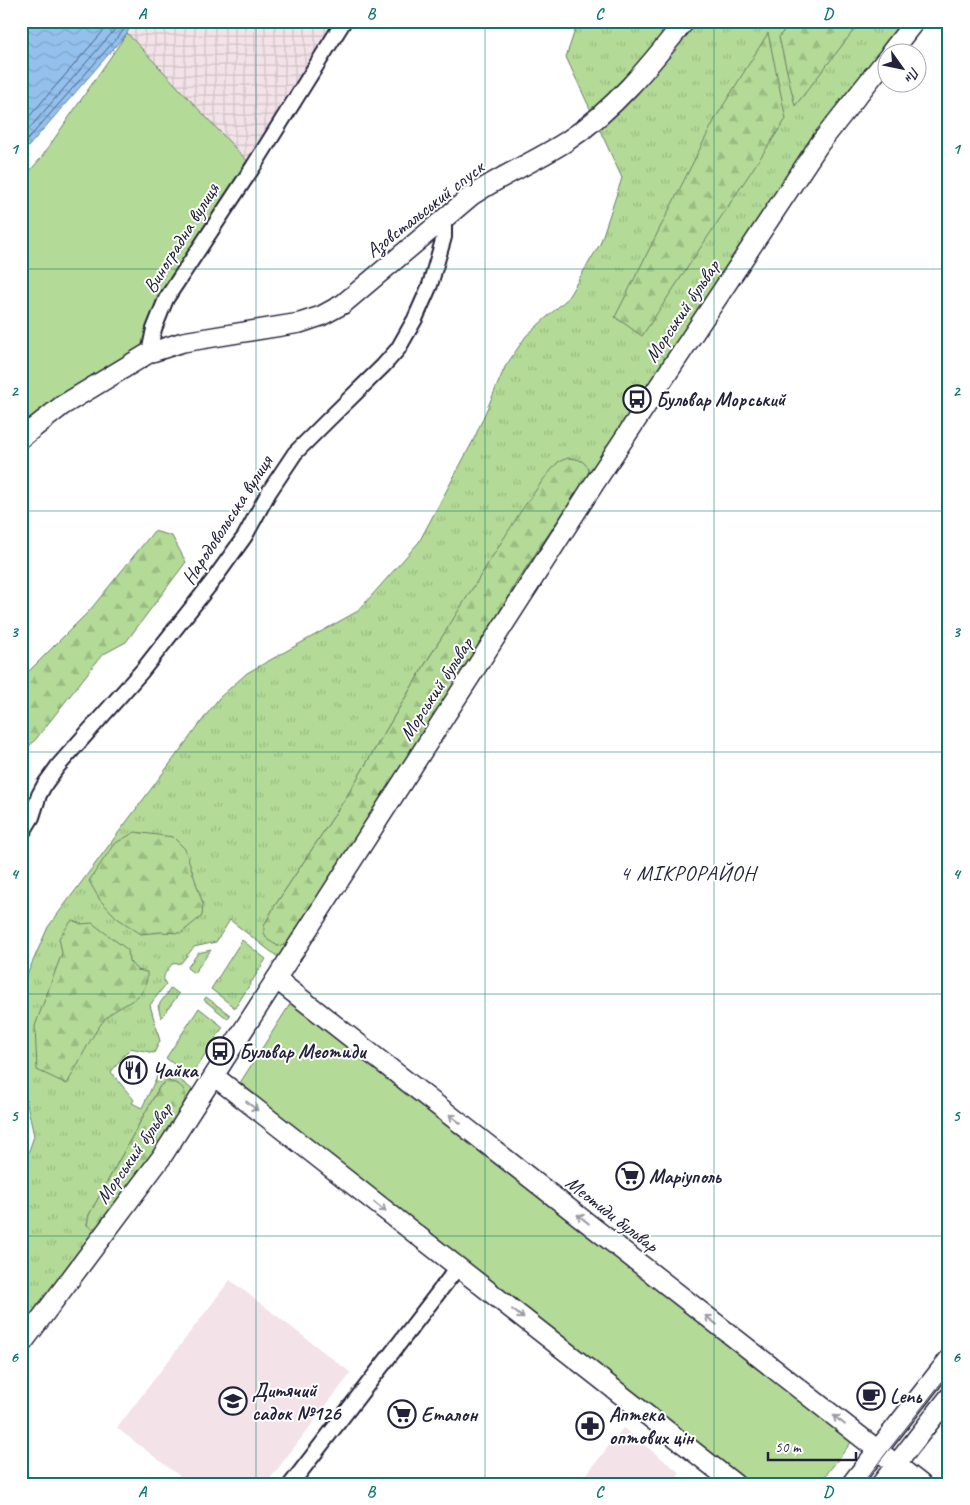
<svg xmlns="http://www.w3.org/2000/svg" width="970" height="1505" viewBox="0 0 970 1505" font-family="Caveat,sans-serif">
<defs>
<pattern id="industrial-grid" width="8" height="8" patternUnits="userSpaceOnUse" patternTransform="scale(1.25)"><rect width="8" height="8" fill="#f3e2e8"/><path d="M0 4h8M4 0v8" fill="none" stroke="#d0c2c8"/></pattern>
<pattern id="grass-tufts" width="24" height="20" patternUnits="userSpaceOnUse" patternTransform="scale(1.25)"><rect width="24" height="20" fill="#b3da96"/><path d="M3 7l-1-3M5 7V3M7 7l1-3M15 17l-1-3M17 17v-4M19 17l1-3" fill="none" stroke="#9abb82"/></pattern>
<pattern id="forest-firs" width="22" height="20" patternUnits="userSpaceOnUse" patternTransform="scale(1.25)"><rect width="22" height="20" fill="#b3da96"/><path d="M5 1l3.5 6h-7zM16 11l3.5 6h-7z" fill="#9abb82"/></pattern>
<pattern id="water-waves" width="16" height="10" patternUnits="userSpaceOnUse" patternTransform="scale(1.25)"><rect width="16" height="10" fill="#93c0ed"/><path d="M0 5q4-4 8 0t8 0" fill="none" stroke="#7ea5cc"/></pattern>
</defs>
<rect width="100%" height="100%" fill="#fff"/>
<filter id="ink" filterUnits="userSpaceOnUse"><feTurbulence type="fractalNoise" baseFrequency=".02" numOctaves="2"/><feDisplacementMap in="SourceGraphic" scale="10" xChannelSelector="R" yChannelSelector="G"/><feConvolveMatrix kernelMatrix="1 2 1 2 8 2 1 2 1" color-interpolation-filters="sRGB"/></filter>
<g filter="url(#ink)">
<g fill="#f3e2e8">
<polygon points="230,1280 351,1373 266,1484 190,1484 117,1428"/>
<polygon points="623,1428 680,1473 672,1484 589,1484 583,1479"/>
</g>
<polygon fill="url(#industrial-grid)" points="133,21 344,21 253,167 127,33"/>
<g fill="url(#grass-tufts)" stroke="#6a7e68" fill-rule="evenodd">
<path d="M578 21H908L283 961 230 920 216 942 194 947 181 963 172 964C168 970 160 976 166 984L150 1005 160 1041 154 1053 130 1048 111 1072 134 1100 132 1103 142 1108 162 1066 198 1094 21 1337V1174L34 1136 21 1077V995L25 979 48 927 219 698 247 673 358 611 419 542 474 439 505 367 526 336 567 299 600 244 622 178 566 57ZM589 470 587 478 517 581 490 628 422 732 360 832 264 926 274 907 347 796 430 656 543 480ZM167 1081 87 1225 89 1215 160 1086Z"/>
<polygon points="242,940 266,959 235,1008 211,989"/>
<polygon points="211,950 194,973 187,968 198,953"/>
<polygon points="171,988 179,994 161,1018 158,1006"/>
<polygon points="206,997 230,1015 228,1019 204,1000"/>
<polygon points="199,1008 223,1027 190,1077 166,1058"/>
</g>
<g fill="url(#forest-firs)" stroke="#6a7e68">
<polygon points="791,21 861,21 795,106 779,37"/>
<polygon points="768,33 786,119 642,336 615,317 715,119"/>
<path d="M568 458C579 459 584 460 589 470L587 477 517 581 490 628 292 938 283 945 278 946 268 940 264 933V926L274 907 347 796 430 656 521 511 543 480 558 462Z"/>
<polygon points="154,531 172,536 186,562 126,642 102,655 36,739 21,755 21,679 90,610"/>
<polygon points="135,832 173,837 185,849 203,904 202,916 181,933 160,932 141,934 117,918 100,900 89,881 114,844"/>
<path d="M72 920 81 924 92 923 128 950 129 961 137 970 147 972C149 1002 120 1002 105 1019 91 1035 78 1065 67 1084L37 1070 35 1026 62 953 59 938Z"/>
<path d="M167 1081C175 1082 183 1085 185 1093 190 1113 115 1206 100 1225L92 1229 87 1225 89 1215 160 1086Z"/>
</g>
<g fill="#b3da96" stroke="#6a7e68">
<polygon points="127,33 253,167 166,299 149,353 21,438 21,181 41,158"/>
<polygon points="292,1001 853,1440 819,1484 746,1484 238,1086"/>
</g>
<polygon fill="url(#water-waves)" stroke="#6681a6" points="21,21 133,21 127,33 21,155"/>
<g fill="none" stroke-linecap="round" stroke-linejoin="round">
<g stroke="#4f6182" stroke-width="1">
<polyline points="21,126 112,21"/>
<polyline points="21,138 117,27 121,21"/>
<polyline points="21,147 123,31 128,21"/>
</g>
<g stroke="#22223b" stroke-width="18">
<g id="street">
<polyline points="149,353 154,329 166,299 253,167 344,21"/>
<polyline points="21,835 32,817 39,795 45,784 58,766 142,671 212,582 245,536 269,492 295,453 327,421 383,366 398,349 415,319 430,285 444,237 444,218"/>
<polyline points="291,1484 458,1267"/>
</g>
</g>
<g stroke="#22223b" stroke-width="22">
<g id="secondary">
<polyline points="891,52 915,21"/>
<path d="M21 438 63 405 149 353 183 342 300 323 321 316 343 304 471 196C502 175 536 161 567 141 614 110 650 65 685 21"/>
<polyline points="276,979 921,1484"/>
<polyline points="214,1076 735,1484"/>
<polyline points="21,1345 161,1158 594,484 820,143 888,57"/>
<polyline points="851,1484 949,1359"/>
<polyline points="881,1484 949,1397"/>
</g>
</g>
<use href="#street" stroke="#fff" stroke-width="14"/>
<use href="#secondary" stroke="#fff" stroke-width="19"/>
<polyline stroke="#22223b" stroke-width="1" points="862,1484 949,1373"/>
</g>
<defs><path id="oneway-shaft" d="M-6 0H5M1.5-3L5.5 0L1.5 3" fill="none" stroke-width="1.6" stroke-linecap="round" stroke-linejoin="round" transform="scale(1.25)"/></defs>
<g stroke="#9c9ca7">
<use href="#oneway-shaft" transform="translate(252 1106) rotate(38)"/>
<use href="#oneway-shaft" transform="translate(455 1119) rotate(-142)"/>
<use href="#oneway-shaft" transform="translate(380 1207) rotate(38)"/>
<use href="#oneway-shaft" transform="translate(583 1219) rotate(-142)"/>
<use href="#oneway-shaft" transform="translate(518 1314) rotate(38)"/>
<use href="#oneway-shaft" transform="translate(711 1320) rotate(-142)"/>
<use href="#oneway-shaft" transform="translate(839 1420) rotate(-142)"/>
</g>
</g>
<path fill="none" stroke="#0f766e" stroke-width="1" stroke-opacity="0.55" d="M256 21V1484M485 21V1484M714 21V1484M21 269H949M21 511H949M21 752H949M21 994H949M21 1236H949"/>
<defs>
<g id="bus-ring" transform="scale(1.4375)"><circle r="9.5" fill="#fff" stroke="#22223b" stroke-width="1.5"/><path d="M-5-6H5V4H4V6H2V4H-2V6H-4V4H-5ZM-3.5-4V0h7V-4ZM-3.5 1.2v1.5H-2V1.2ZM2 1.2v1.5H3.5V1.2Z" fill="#22223b"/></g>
<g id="restaurant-ring" transform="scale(1.4375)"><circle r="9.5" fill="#fff" stroke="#22223b" stroke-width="1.5"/><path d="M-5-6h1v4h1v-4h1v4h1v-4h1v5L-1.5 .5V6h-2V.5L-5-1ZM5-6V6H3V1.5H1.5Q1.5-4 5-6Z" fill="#22223b"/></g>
<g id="supermarket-ring" transform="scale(1.4375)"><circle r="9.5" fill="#fff" stroke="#22223b" stroke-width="1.5"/><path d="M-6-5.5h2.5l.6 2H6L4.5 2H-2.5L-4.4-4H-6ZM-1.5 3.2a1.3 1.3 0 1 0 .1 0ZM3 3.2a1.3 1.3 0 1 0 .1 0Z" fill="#22223b"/></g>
<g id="cafe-ring" transform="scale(1.4375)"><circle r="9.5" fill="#fff" stroke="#22223b" stroke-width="1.5"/><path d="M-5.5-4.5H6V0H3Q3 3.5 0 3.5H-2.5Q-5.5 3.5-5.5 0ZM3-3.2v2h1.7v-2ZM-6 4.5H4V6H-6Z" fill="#22223b"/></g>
<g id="school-ring" transform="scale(1.4375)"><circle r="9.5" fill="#fff" stroke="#22223b" stroke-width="1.5"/><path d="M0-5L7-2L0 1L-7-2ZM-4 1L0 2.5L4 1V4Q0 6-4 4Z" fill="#22223b"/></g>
<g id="pharmacy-ring" transform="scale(1.4375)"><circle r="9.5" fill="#fff" stroke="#22223b" stroke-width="1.5"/><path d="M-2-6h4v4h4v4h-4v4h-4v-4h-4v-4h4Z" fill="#22223b"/></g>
</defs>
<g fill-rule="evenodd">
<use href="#bus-ring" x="637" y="399"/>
<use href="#bus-ring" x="220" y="1051"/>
<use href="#restaurant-ring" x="133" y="1070"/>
<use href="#supermarket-ring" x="630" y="1176"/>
<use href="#cafe-ring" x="871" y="1396"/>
<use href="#school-ring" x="233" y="1401"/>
<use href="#supermarket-ring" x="402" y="1414"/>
<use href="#pharmacy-ring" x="590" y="1426"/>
</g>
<g text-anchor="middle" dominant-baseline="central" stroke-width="4" stroke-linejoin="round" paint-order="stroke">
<g font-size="20" fill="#22223b" stroke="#fff">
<text transform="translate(425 209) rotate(-38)">Азовстальський спуск</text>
<text transform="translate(181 238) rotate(-58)">Виноградна вулиця</text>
<text transform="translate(682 311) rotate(-56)">Морський бульвар</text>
<text transform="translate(227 520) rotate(-57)">Народовольська вулиця</text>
<text transform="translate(436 689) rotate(-57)">Морський бульвар</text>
<text transform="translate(134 1153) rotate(-55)">Морський бульвар</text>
<text transform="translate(612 1214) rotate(38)">Меотиди бульвар</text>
</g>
<g font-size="20" font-weight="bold" fill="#22223b" stroke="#fff" text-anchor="start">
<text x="656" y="399">Бульвар Морський</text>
<text x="239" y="1051">Бульвар Меотиди</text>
<text x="152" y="1070">Чайка</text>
<text x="649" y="1176">Маріуполь</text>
<text x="252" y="1390">Дитячий<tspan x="252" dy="23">садок №126</tspan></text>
<text x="890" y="1396">Lenь</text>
<text x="421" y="1414">Еталон</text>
<text x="609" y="1414">Аптека<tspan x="609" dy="23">оптових цін</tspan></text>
</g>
<g font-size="21" letter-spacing="1" fill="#22223b" stroke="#fff">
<text x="688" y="873">4 МІКРОРАЙОН</text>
</g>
</g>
<rect width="970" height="1505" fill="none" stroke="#fff" stroke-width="55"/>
<g transform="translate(902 68) rotate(123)"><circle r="24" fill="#ffffff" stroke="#a7a7b1"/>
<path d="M0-4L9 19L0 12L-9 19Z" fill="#22223b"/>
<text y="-8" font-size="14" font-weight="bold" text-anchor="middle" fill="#22223b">Пн</text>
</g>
<path d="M768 1452v8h88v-8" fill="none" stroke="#22223b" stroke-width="2.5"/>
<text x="775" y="1452" font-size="15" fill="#22223b" stroke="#ffffff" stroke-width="4" paint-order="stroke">50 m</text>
<rect x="28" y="28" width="914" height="1450" fill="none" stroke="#0f766e" stroke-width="2"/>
<g font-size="16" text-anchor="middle" font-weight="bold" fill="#0f766e">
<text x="142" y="19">A</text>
<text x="371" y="19">B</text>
<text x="599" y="19">C</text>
<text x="828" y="19">D</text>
<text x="14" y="154">1</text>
<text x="956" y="154">1</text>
<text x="14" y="396">2</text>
<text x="956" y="396">2</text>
<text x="14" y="637">3</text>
<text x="956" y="637">3</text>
<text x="14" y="879">4</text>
<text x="956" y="879">4</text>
<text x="14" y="1121">5</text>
<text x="956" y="1121">5</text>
<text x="14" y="1362">6</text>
<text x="956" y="1362">6</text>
<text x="142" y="1497">A</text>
<text x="371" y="1497">B</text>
<text x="599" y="1497">C</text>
<text x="828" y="1497">D</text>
</g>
</svg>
